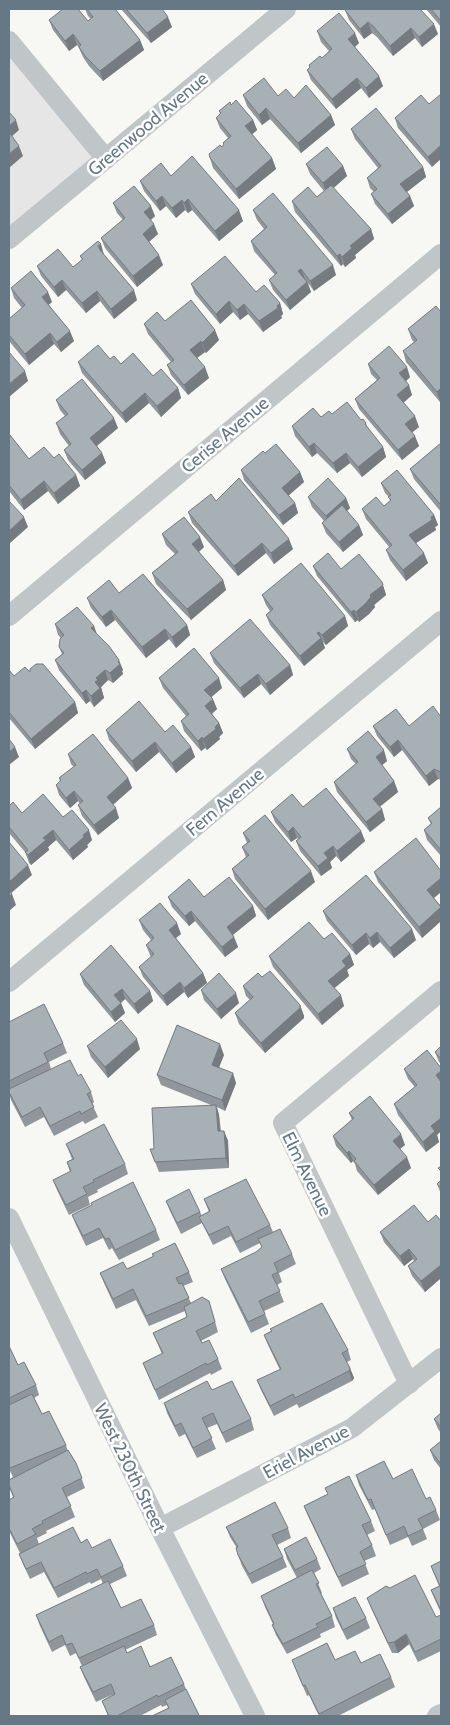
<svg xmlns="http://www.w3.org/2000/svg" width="450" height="1725" viewBox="0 0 450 1725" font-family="Cabin,sans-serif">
<rect width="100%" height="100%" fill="#f7f7f4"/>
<polygon fill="#e5e6e5" points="9,48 100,158 9,234"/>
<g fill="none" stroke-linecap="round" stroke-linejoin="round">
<g stroke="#c0c5c8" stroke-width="20">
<polyline points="9,41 106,159"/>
<polyline points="9,239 286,9"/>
<polyline points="9,616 441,254"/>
<polyline points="9,982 441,621"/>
<polyline points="9,1218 160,1528 255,1716"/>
<polyline points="409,1384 283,1123 441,991"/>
<polyline points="160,1528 352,1428 441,1358"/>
<polyline points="437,1716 441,1714"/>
</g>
</g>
<g fill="#90979c">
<polygon points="85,9 115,9 140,40 144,50 103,81 89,66 83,57 79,48 77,45 69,51 53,30 49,20 88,21 91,19 88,16"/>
<polygon points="121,9 162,9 172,27 151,43"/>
<polygon points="426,9 441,9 441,27"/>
<polygon points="345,10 438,34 422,47 415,38 393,56 377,37 372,33 364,39 349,20"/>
<polygon points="317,31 359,43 355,47 383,86 369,98 361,88 336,109 311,80 307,70 310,68 309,65 322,58 329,51 321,42"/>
<polygon points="243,95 278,96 294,98 331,115 335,125 301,153 270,119 262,125 247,106"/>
<polygon points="421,95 432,167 398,128 395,118"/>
<polygon points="231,105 253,120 257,130 252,134 272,158 276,169 239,199 213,168 210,158 224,145 223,143 228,138 220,128 216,118 220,114 219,111"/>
<polygon points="351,129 423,167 426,177 407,192 410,196 414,206 392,224 375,204 371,194 374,192 370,188 367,178 378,168 355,139"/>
<polygon points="306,164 343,166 347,176 333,188 371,229 374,239 355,255 356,258 345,267 343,264 341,266 295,212 292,201 317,197 324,191 310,174"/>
<polygon points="171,176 243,221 219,241 192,210 188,213 185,210 176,218 166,206 160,211 144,191 140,181"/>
<polygon points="113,203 155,216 151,220 158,234 149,242 163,265 137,287 105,248 101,238 123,220 117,213"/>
<polygon points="253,210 336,275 314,291 308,283 311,292 290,310 273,290 269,280 275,275 254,251 251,241 264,229 257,220"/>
<polygon points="104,255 137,300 114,319 100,301 86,313 66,290 58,297 41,276 37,266 73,267 82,260 80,256"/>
<polygon points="191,284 256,292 280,303 283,314 281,316 282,318 263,332 248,314 240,320 233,312 220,324 195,294"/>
<polygon points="11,288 52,302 48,305 74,341 61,352 54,344 29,365 9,341 9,319 22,308 14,298"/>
<polygon points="436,306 440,402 406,362 403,351 414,342 412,340 408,329"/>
<polygon points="165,321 219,340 206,353 205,352 197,358 209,378 188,395 171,375 167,365 171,362 148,334 144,324"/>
<polygon points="110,359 153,376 178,388 181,398 161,417 149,403 126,423 82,373 78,362"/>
<polygon points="368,364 410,377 406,381 412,395 403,403 419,427 412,432 419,446 402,460 359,409 355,399 377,380 371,374"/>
<polygon points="56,400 118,428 97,446 102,453 106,463 85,480 68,460 64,450 69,446 60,434 56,423 65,416 60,410"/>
<polygon points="332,414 361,420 366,423 368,429 383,447 386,457 362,477 350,463 337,473 317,453 312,457 295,436 292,426"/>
<polygon points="9,436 29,459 54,458 76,475 80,486 58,504 48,491 24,510 9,491"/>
<polygon points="441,443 441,512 414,479 410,469"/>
<polygon points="265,453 300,472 304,482 288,495 295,503 298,513 283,525 244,480 241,470"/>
<polygon points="381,483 434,515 438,525 435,527 436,530 416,543 428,563 406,581 390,560 386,550 390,548 366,519 362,509 384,506 390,501 389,497 385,493"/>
<polygon points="308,497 346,498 350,508 347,511 359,525 363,535 343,552 326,533 322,523 324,521 312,507"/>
<polygon points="216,501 293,549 274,564 266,553 238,576 192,523 188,512"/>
<polygon points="162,534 204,547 199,552 223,580 226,590 191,620 156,584 152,573 175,554 166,545"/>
<polygon points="313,566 341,569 382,582 386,595 374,605 375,607 369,614 359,622 358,620 355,622 317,576"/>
<polygon points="119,593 187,625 190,635 176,648 169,639 146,658 115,620 106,627 91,608 87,598"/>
<polygon points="262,595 345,616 348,626 326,645 323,642 325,648 304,666 270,625 266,615 270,611 266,605"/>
<polygon points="55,624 94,626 97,634 123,670 122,671 123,674 113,683 108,680 101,687 104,698 94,707 90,701 86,704 59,670 55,660 62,654 59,647 61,638 58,635"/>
<polygon points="210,653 290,665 293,675 270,695 261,684 244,698 214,663"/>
<polygon points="9,670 14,676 30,672 75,702 78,713 35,749 9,718"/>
<polygon points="159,678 222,688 211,697 217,709 212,714 219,723 223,733 219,737 220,739 207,750 205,748 201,751 184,731 181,721 186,716 163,688"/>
<polygon points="441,717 441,780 438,779 429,786 402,750 394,757 377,736 373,726 409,726"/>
<polygon points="106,730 191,747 195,757 176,773 159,752 136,772 109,740"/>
<polygon points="347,749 387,761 382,765 394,781 398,792 379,807 382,809 385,820 370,832 337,792 334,782 356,764 351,759"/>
<polygon points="68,754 128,778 132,788 113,805 119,818 98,835 82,816 78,805 80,804 78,801 70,808 59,795 56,785 60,781 59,778 74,767 71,764"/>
<polygon points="9,806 22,813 63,817 92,840 87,845 88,847 73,860 56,840 48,847 49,850 31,865 29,863 25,852 9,833"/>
<polygon points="303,807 361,831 365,841 341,862 336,856 330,862 332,868 321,876 300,851 296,841 298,839 297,838 291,842 275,822 271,812"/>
<polygon points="441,807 441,856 427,840 424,830 431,824 428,818"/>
<polygon points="243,833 315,882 268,920 235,879 232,869 246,857 242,847 247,843"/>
<polygon points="441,871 441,892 434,898 441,906 441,921 422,938 378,882 374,872"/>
<polygon points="168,897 204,897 253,906 256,916 233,935 238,947 225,957 195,921 189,926 172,907"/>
<polygon points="323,911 416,940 394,958 380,942 373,948 369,944 356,955 327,921"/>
<polygon points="139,920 181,934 176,938 203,973 207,983 188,998 184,992 167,1006 143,977 139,967 151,957 150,955 146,945 151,940 143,930"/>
<polygon points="324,939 350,954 354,965 347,970 349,976 334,988 344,1006 322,1025 273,967 269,956"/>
<polygon points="80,974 150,991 153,1001 138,1014 125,999 121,1003 125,1013 115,1022 84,985"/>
<polygon points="262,977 300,1005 304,1016 304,1018 265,1053 239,1024 235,1013 250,1000 246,996 243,986"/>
<polygon points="201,990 239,1003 221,1019 204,1000"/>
<polygon points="9,1022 63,1043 67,1053 49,1062 51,1069 78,1076 91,1092 94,1102 92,1104 98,1117 85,1124 83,1121 54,1136 44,1117 25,1127 11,1100 9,1093"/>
<polygon points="87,1046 140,1049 108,1078 91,1057"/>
<polygon points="441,1046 441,1064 439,1062 435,1052"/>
<polygon points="224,1055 219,1067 236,1083 225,1111 217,1107 219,1115 221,1131 224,1131 228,1141 229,1168 159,1172 150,1149 154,1149 211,1105 161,1085 157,1075"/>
<polygon points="441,1068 441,1131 437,1135 439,1142 426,1152 398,1115 394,1104 415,1087 408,1079 404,1069"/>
<polygon points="349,1113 405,1145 400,1149 411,1168 378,1195 357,1171 355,1164 353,1161 351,1163 336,1146 333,1136 352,1120"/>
<polygon points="66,1144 125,1164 128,1174 97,1190 98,1192 88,1197 90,1205 69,1215 57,1190 53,1180 70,1172 67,1162 72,1159"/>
<polygon points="441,1180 441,1194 437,1184"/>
<polygon points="204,1199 270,1225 273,1232 292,1254 296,1264 279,1273 282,1282 277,1285 284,1302 264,1311 269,1324 251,1333 225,1279 221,1269 256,1252 262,1248 260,1243 240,1253 231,1236 213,1245 202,1223 181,1234 170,1211 166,1201 200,1212 202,1216 209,1212"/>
<polygon points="91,1203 156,1230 160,1240 119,1260 112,1248 109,1250 103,1238 86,1246 76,1225 72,1215 92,1205"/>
<polygon points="441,1221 441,1278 425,1292 412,1276 408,1266 414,1261 413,1259 404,1266 384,1242 380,1232"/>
<polygon points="152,1254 189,1272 193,1282 183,1286 191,1303 212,1311 218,1332 201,1341 202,1343 218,1359 222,1369 211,1375 210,1373 159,1400 143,1363 162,1354 153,1333 187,1317 185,1311 149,1326 136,1300 116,1309 104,1283 100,1273 127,1269 153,1257"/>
<polygon points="270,1329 348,1350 351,1360 347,1362 354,1378 352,1381 299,1408 297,1404 274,1416 261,1390 257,1380 280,1370 268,1345 264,1335 271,1331"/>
<polygon points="9,1346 18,1365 36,1385 39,1395 34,1398 42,1414 66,1445 68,1452 76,1463 85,1488 67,1497 75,1517 46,1531 47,1533 37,1538 39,1544 81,1543 123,1566 127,1576 110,1584 121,1608 154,1625 157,1635 125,1650 127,1653 184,1684 187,1692 199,1716 152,1716 168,1708 167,1705 162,1707 161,1705 140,1716 108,1716 102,1701 114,1694 96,1702 84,1677 80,1667 82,1666 76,1653 70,1656 65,1645 52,1652 40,1626 36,1615 103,1584 101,1579 91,1584 90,1582 58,1598 44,1572 30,1579 23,1564 19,1554 20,1553 9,1531 9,1500 13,1497 9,1487 9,1480 13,1477 9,1469"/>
<polygon points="212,1390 251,1419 254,1430 226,1443 217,1424 207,1428 216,1449 197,1458 185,1434 179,1437 167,1413 164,1403"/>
<polygon points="441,1413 441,1433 438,1429 434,1419"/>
<polygon points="441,1441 441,1469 434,1460 430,1450"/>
<polygon points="356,1475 393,1479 426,1499 436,1510 440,1520 423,1529 427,1539 412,1546 408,1537 390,1545 375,1509 372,1510 359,1485"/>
<polygon points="325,1488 371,1521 375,1531 367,1535 372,1545 376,1556 364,1561 369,1574 342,1587 308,1516 304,1506 328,1494"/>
<polygon points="226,1527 288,1528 291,1538 277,1545 283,1557 287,1567 252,1584 242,1566 238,1555 237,1548 230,1537"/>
<polygon points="284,1549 317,1559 321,1569 314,1573 322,1593 321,1594 332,1616 335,1627 320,1634 321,1637 287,1654 276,1635 272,1625 273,1624 265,1607 261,1596 297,1578 287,1559"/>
<polygon points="441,1561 441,1613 435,1600 431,1590 439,1586 431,1566"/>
<polygon points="367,1598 436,1617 441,1617 441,1651 418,1662 409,1644 398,1653 392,1653 371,1608"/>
<polygon points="333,1608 366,1618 370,1628 347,1640 336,1618"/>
<polygon points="292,1660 335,1660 361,1663 391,1677 395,1687 338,1716 319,1716 309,1695 307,1696"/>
</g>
<g fill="#757b7f">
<polygon points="168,17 172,27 151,43 147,33"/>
<polygon points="368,22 372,33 364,39 360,29"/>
<polygon points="434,24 438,34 422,47 419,37"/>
<polygon points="411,28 415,38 393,56 390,46"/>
<polygon points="355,33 359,43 352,49 348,39"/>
<polygon points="73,34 77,45 69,51 65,41"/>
<polygon points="140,40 144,50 103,81 100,71"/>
<polygon points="379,76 383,86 369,98 366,88"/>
<polygon points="357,78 361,88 336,109 332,99"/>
<polygon points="266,108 270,119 262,125 259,115"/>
<polygon points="331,115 335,125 301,153 298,143"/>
<polygon points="16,120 19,130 10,138 9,135 9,126"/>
<polygon points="253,120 257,130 249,137 245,126"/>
<polygon points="441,145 441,159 432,167 428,157"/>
<polygon points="19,146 23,156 9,168 9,154"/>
<polygon points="272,158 276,169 239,199 236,189"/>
<polygon points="343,166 347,176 327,194 323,183"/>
<polygon points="423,167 426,177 404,194 400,184"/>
<polygon points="162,196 166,206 160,211 156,201"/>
<polygon points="410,196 414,206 392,224 388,214"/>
<polygon points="188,199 192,210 188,213 184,203"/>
<polygon points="182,200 185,210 176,218 172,208"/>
<polygon points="151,206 155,216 148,222 144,212"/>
<polygon points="239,210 243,221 219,241 215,231"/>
<polygon points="154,224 158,234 146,244 143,234"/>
<polygon points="371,229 374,239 355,255 356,258 345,267 342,257 350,246"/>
<polygon points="101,244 104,255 102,256 98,246"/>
<polygon points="340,254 343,264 341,266 337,256"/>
<polygon points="159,255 163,265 137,287 133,276"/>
<polygon points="333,265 336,275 314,291 310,281"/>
<polygon points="301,269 305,279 298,271"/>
<polygon points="62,280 66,290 58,297 54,287"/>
<polygon points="307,282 311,292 290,310 286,300"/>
<polygon points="134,290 137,300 114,319 111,309"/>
<polygon points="97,291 100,301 86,313 82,303"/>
<polygon points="48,292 52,302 45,308 42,297"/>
<polygon points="229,301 233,312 220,324 216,314"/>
<polygon points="280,303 283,314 281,316 282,318 263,332 259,321"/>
<polygon points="244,304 248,314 240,320 237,310"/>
<polygon points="215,330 219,340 206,353 202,343"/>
<polygon points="70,331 74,341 61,352 57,342"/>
<polygon points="50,333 54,344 29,365 25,354"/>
<polygon points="201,341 205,352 194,360 190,350"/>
<polygon points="205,367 209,378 188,395 184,385"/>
<polygon points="407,367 410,377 403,384 399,373"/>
<polygon points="25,371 28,381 9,397 9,384"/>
<polygon points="409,385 412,395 401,405 397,395"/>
<polygon points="178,388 181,398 161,417 157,406"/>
<polygon points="441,388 441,402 440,402 437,392"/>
<polygon points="145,393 149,403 126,423 122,413"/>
<polygon points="415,416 419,427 409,435 405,424"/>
<polygon points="114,418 118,428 94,448 90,438"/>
<polygon points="415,436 419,446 402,460 398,450"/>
<polygon points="314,443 317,453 312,457 309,447"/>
<polygon points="383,447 386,457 362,477 358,467"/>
<polygon points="102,453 106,463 85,480 82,470"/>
<polygon points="346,453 350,463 337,473 333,463"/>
<polygon points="300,472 304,482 286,498 282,488"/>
<polygon points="76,475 80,486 58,504 54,493"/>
<polygon points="44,481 48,491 24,510 21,500"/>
<polygon points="346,498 350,508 329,527 326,516"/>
<polygon points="295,503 298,513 283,525 279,515"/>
<polygon points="434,515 438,525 435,527 436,530 413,545 409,535"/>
<polygon points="24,517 28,527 9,544 9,531"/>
<polygon points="359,525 363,535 343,552 339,542"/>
<polygon points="200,537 204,547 196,554 192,544"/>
<polygon points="289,539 293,549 274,564 271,553"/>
<polygon points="262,543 266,553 238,576 234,566"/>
<polygon points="424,553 428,563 406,581 403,570"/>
<polygon points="223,580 226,590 191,620 187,609"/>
<polygon points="382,582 386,595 374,605 375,607 369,614 359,622 356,612"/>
<polygon points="111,610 115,620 106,627 102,617"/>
<polygon points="354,610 358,620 355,622 351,612"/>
<polygon points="345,616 348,626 326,645 322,635"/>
<polygon points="187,625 190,635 176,648 172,637"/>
<polygon points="94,626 97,636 91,628"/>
<polygon points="165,629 169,639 146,658 142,647"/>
<polygon points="319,632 325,648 304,666 300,656 317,633"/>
<polygon points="119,660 123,670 122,671 123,674 113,683 110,673"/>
<polygon points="290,665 293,675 270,695 266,684"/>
<polygon points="105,670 108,680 101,687 104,698 94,707 91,696 96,678"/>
<polygon points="258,674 261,684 244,698 240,688"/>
<polygon points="219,678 222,688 208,700 204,690"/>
<polygon points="86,690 90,701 86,704 82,693"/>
<polygon points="213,699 217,709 209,716 205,706"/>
<polygon points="75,702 78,713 35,749 31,739"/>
<polygon points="219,723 223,733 219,737 220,739 207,750 203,739"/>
<polygon points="202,737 205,748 201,751 198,741"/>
<polygon points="398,740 402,750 394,757 390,747"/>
<polygon points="155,742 159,752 136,772 132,761"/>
<polygon points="15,747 19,757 9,765 9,752"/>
<polygon points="191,747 195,757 176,773 172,763"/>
<polygon points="384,750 387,761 380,767 376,757"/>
<polygon points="434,769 438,779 429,786 426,776"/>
<polygon points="128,778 132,788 110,807 107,797"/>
<polygon points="394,781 398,792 377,809 373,799"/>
<polygon points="74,791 78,801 70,808 66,798"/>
<polygon points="116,808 119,818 98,835 94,825"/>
<polygon points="382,809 385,820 370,832 366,822"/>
<polygon points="293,827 297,838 291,842 288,832"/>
<polygon points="53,830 56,840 48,847 49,850 31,865 28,855 43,838"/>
<polygon points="89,830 92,840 87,845 88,847 73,860 69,850 83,835"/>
<polygon points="361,831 365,841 341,862 337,851"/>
<polygon points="333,846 336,856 330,862 332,868 321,876 318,866 324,853"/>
<polygon points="28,865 32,875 9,895 9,882"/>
<polygon points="311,871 315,882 268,920 265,909"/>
<polygon points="441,878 441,892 431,900 427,890"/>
<polygon points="12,894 16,905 9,911 9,897"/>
<polygon points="253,906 256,916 230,937 227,927"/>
<polygon points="441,907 441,921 422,938 419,927"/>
<polygon points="191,911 195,921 189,926 185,916"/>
<polygon points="177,923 181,934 173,940 169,930"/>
<polygon points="412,929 416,940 394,958 390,948"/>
<polygon points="377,932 380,942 373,948 370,938"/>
<polygon points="366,933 369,944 356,955 352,945"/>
<polygon points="234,937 238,947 225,957 222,947"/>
<polygon points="350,954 354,965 347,970 349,976 331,991 328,981 342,961"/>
<polygon points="203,973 207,983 188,998 184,988"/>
<polygon points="180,982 184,992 167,1006 163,996"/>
<polygon points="122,989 125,999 118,1005 114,995"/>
<polygon points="150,991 153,1001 138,1014 134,1004"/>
<polygon points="236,993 239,1003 221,1019 217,1009"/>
<polygon points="341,995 344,1006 322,1025 318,1014"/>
<polygon points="121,1003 125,1013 115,1022 111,1012"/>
<polygon points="300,1005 304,1016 304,1018 265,1053 261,1043"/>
<polygon points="137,1039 140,1049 108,1078 105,1067"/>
<polygon points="220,1044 224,1055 216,1075 212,1065"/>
<polygon points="441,1071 441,1084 436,1075"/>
<polygon points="233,1073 236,1083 225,1111 222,1100"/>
<polygon points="216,1105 219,1115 221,1142 218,1131"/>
<polygon points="441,1118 441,1131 437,1135 439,1142 426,1152 423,1142 431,1126"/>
<polygon points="224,1131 228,1141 229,1168 226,1158"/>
<polygon points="401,1134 405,1145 397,1151 393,1141"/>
<polygon points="349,1151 353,1161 351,1163 347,1153"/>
<polygon points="407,1157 411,1168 378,1195 374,1185"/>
<polygon points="409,1249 413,1259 404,1266 400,1256"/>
<polygon points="441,1265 441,1278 425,1292 421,1281"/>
<polygon points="350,1368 354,1378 352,1381 349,1371"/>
<polygon points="406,1634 409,1644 398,1653 394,1642"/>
</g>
<g fill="#a7b0b5" stroke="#757b7f">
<polygon points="63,9 78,9 88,21 93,17 87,9 115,9 140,40 100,71 85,56 79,47 81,45 73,34 65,41 49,20"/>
<polygon points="126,9 162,9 168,17 147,33"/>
<polygon points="347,9 420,9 434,24 419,37 411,28 390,46 373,26 368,22 360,29 345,10"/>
<polygon points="431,9 441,9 441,21"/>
<polygon points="339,13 355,33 348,39 379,76 366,88 357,78 332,99 307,70 310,67 309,65 320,56 322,58 332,49 317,31"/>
<polygon points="264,78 278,96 286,89 294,98 306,85 331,115 298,143 266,108 259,115 243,95"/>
<polygon points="441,94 441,145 428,157 395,118 421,95 429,104"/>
<polygon points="236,100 253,120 245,126 272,158 236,189 210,158 209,154 220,145 222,147 224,144 223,143 231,136 216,118 221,113 219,111 230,102 231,105"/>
<polygon points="376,108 423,167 400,184 410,196 388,214 371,194 377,189 367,178 381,166 351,129"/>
<polygon points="9,112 16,120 9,126"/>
<polygon points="9,132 19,146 9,154"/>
<polygon points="327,147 343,166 323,183 306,164"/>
<polygon points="192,156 239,210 215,231 188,199 184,203 182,200 172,208 162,196 156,201 140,181 161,163 171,176"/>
<polygon points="331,185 371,229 350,246 352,248 342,257 340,254 337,256 292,201 308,187 317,197"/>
<polygon points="134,186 151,206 144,212 154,224 143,234 159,255 133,276 101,238 125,218 113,203"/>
<polygon points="273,193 333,265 310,281 301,269 298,271 307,282 286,300 269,280 277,273 251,241 267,227 253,210"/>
<polygon points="98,241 101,244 98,246 100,250 134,290 111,309 97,291 82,303 62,280 54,287 37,266 58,249 73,267 83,259 80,256"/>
<polygon points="225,256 256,292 264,285 280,303 277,306 278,308 259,321 244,304 237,310 229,301 216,314 191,284"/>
<polygon points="31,271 48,292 42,297 70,331 57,342 50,333 25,354 9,335 9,319 25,305 11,288"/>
<polygon points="191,300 215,330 202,343 201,341 190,350 205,367 184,385 167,365 174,360 144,324 157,312 165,321"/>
<polygon points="436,306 441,312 441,388 437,392 403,351 417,340 408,329"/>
<polygon points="98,345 110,359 114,356 121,364 133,353 153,376 161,369 178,388 157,406 145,393 122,413 78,362"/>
<polygon points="389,346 407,367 399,373 409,385 397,395 415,416 405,424 415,436 398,450 355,399 380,378 368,364"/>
<polygon points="9,352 25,371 9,384"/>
<polygon points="82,379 114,418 90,438 102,453 82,470 64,450 71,444 56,423 68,414 56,400"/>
<polygon points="347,402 361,420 363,419 366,423 365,424 383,447 358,467 346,453 333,463 314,443 309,447 292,426 313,408 321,417 329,411 332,414"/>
<polygon points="10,435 29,459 44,447 54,458 59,454 76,475 54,493 44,481 21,500 9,485 9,436"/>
<polygon points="441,443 441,503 440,504 410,469"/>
<polygon points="276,444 300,472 282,488 295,503 279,515 241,470 263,451 265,453"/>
<polygon points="397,470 434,515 431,517 432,520 409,535 424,553 403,570 386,550 392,545 362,509 376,497 384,506 391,500 388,497 391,495 381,483"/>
<polygon points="239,478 289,539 271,553 262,543 234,566 188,512 211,494 216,501"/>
<polygon points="328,478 346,498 326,516 308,497"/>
<polygon points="9,501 24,517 9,531"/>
<polygon points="342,505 359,525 339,542 322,523"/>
<polygon points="184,517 200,537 192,544 223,580 187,609 152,573 178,552 162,534"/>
<polygon points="328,553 341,569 359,554 382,582 383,585 370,595 371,597 365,604 356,612 354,610 351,612 313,566"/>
<polygon points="301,563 345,616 322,635 319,632 317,633 321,638 300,656 266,615 273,609 262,595"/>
<polygon points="143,574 187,625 172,637 165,629 142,647 111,610 102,617 87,598 109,580 119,593"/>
<polygon points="77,607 94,626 91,628 109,646 119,660 118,662 120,664 110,673 105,670 96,678 98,680 95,682 100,688 91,696 86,690 82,693 55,660 64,653 59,647 60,639 64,635 55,624"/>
<polygon points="250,619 290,665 266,684 258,674 240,688 210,653"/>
<polygon points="194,648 219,678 204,690 213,699 205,706 219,723 215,727 216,729 203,739 202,737 198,741 181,721 189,714 159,678"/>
<polygon points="36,664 43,664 75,702 31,739 9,712 9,670 14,676 25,667 30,672 30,669"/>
<polygon points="139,701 165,732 173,725 191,747 172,763 155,742 132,761 106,730"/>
<polygon points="433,706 441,717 441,772 434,769 426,776 398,740 390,747 373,726 396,709 409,726"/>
<polygon points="368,731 384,750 376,757 394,781 373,799 382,809 366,822 334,782 358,762 347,749"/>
<polygon points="93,734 128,778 107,797 116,808 94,825 78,805 83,801 74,791 66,798 56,785 61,780 59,778 76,765 68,754"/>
<polygon points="9,739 15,747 9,752"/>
<polygon points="326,788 361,831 337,851 333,846 324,853 328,858 318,866 296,841 301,837 293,827 288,832 271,812 292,794 303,807"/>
<polygon points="43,794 63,817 72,810 89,830 83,835 84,837 69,850 53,830 43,838 46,840 28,855 25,852 28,850 9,827 9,806 13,802 22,813"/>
<polygon points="441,807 441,850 424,830 432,823 428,818"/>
<polygon points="265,815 311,871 265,909 232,869 249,855 242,847 250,841 243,833"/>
<polygon points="416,838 441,871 441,878 427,890 441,907 419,927 374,872"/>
<polygon points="9,842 28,865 9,882"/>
<polygon points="366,875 412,929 390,948 377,932 370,938 366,933 352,945 323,911"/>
<polygon points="229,877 253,906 227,927 234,937 222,947 191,911 185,916 168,897 189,879 204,897"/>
<polygon points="9,890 12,894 9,897"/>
<polygon points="160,903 177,923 169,930 203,973 184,988 180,982 163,996 139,967 154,954 146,945 154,938 139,920"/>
<polygon points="309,922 324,939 332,933 350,954 342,961 346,966 328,981 341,995 318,1014 269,956"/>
<polygon points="111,945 150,991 134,1004 122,989 114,995 121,1003 111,1012 80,974"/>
<polygon points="270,971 300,1005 300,1008 261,1043 235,1013 253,997 243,986 258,973 262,977"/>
<polygon points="219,973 236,993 217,1009 201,990"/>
<polygon points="44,1004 63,1043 44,1053 48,1062 9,1081 9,1022"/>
<polygon points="121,1020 137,1039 105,1067 87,1046"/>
<polygon points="177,1025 220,1044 212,1065 233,1073 222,1100 157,1075"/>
<polygon points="441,1046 441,1059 435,1052"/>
<polygon points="427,1050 441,1068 441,1071 436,1075 441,1082 441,1118 431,1126 435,1131 423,1142 394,1104 417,1085 404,1069"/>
<polygon points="70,1060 78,1076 81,1074 91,1092 87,1094 94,1107 81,1114 80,1111 50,1126 40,1107 22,1117 9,1092 9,1089"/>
<polygon points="370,1096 401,1134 393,1141 407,1157 374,1185 354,1161 356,1159 349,1151 347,1153 333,1136 354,1118 349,1113"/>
<polygon points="216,1105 218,1131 224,1131 226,1158 155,1162 150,1149 154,1149 152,1108"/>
<polygon points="104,1124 125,1164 93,1180 94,1182 83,1187 87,1194 66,1205 53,1180 71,1171 67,1162 74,1159 66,1144"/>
<polygon points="441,1166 441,1171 438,1168"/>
<polygon points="246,1179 270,1225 236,1242 228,1226 209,1235 199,1217 210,1211 204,1199"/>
<polygon points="441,1180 441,1188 437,1184"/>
<polygon points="133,1182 156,1230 115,1250 109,1238 105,1239 99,1228 83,1236 72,1215 92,1205 91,1203"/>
<polygon points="189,1189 200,1212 177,1223 166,1201"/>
<polygon points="414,1205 428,1222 436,1215 441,1221 441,1265 421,1281 408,1266 417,1259 409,1249 400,1256 380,1232"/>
<polygon points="280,1229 292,1254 274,1263 278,1272 272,1275 280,1291 259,1301 265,1314 248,1322 221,1269 256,1252 262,1247 258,1239"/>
<polygon points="175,1243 189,1272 176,1278 179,1284 182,1283 189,1298 146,1316 133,1289 113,1299 100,1273 123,1262 127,1269 154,1256 152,1254"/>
<polygon points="202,1297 209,1301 215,1322 196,1331 202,1343 209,1340 218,1359 207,1365 206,1363 155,1390 143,1363 163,1353 153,1333 187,1317 184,1307"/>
<polygon points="322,1303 348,1350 342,1353 350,1368 349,1371 295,1398 293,1394 270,1406 257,1380 281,1369 264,1335 272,1331 270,1329"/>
<polygon points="9,1346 18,1365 24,1362 36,1385 9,1398"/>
<polygon points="207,1381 212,1390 232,1381 251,1419 222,1433 213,1413 202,1418 212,1438 193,1448 181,1423 175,1426 164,1403"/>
<polygon points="32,1394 42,1414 49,1411 66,1445 10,1468 9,1466 9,1405"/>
<polygon points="441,1413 441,1427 434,1419"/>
<polygon points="441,1441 441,1464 430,1450"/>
<polygon points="68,1450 76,1463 82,1478 62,1488 71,1506 42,1521 43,1523 32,1529 36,1534 17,1544 9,1528 9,1520 10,1519 9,1517 9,1500 14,1497 9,1485 9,1480"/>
<polygon points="384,1461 393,1479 412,1469 426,1499 430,1497 436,1510 418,1519 423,1529 408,1536 404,1526 386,1535 371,1499 368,1500 356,1475"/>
<polygon points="349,1476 371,1521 362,1525 372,1545 360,1552 366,1564 338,1577 304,1506 328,1494 325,1488"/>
<polygon points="275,1502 288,1528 272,1535 283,1557 249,1574 238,1555 236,1548 238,1547 226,1527"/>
<polygon points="73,1527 81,1543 87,1539 92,1548 110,1539 123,1566 101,1577 97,1569 87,1574 86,1572 54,1588 41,1562 26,1569 19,1554"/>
<polygon points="306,1537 317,1559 295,1570 284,1549"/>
<polygon points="441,1561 441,1610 431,1590 440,1586 431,1566"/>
<polygon points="312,1570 319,1583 316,1584 332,1616 316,1624 318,1627 283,1644 272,1625 274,1624 261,1596"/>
<polygon points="415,1575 436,1617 441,1615 441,1639 415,1652 406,1634 394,1642 388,1643 367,1598 386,1586 390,1588"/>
<polygon points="108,1581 121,1608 141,1599 154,1625 79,1658 72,1643 66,1645 62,1635 49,1642 36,1615"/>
<polygon points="355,1597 366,1618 343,1630 333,1608"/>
<polygon points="327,1643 335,1660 355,1651 361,1663 380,1654 391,1677 319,1714 305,1685 303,1686 292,1660"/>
<polygon points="124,1646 127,1653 141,1646 150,1667 171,1657 184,1684 158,1697 157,1695 117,1716 109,1716 102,1701 115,1694 111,1684 93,1692 80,1667"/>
<polygon points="186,1689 199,1715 197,1716 152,1716 169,1708 165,1700"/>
</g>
<g text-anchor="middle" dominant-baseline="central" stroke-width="5" stroke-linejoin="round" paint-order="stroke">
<g font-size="18" fill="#667885" stroke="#fff">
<text transform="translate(148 124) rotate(-40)">Greenwood Avenue</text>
<text transform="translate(225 435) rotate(-40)">Cerise Avenue</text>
<text transform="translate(225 802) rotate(-40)">Fern Avenue</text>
<text transform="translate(307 1174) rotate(64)">Elm Avenue</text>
<text transform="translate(306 1452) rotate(-28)">Eriel Avenue</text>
<text transform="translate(130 1468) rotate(64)">West 230th Street</text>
</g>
</g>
<rect width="450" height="1725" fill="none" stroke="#667885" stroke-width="20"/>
</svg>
